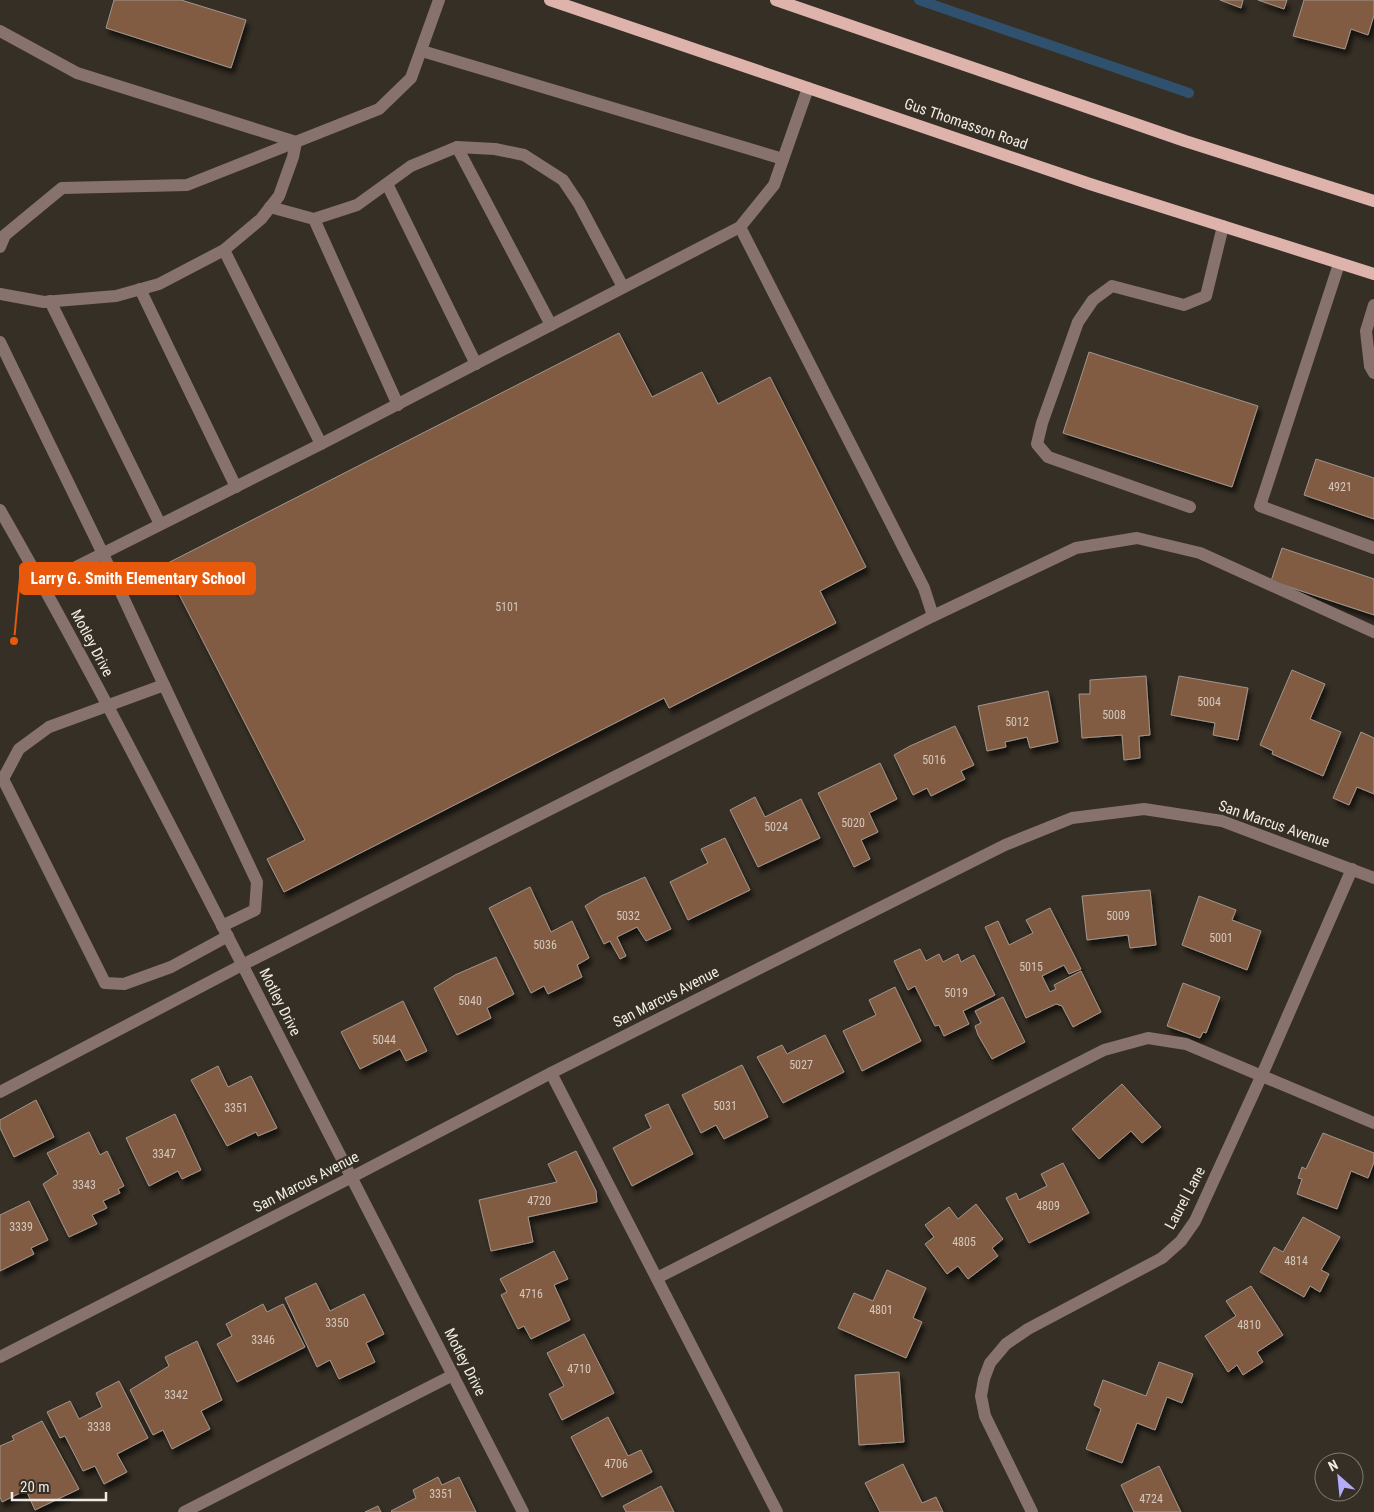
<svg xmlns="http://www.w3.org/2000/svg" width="1374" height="1512" viewBox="0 0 1374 1512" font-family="'Roboto Condensed',sans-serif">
<defs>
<filter id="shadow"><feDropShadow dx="3" dy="5.5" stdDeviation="2.5" flood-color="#0009"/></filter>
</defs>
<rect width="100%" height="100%" fill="#362f25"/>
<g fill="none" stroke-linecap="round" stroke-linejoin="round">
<polyline stroke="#30516d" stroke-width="10" points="919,0 1189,93"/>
</g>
<g fill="#815c43" stroke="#a2958c" filter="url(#shadow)">
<polygon points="114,0 181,0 246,20 231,68 106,28"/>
<polygon points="1220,0 1243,0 1241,8"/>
<polygon points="1258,0 1287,0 1284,9"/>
<polygon points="1304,0 1374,0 1374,15 1368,35 1351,29 1345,49 1293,36"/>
<polygon points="619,333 652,397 702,372 718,404 770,377 866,567 820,591 836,623 669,708 664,698 284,892 267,859 305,840 164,565"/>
<polygon points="1089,352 1258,406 1232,487 1063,433"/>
<polygon points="1316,459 1374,478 1374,519 1304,495"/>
<polygon points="1282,548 1374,579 1374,615 1271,581"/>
<polygon points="1292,670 1325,684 1310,719 1341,732 1323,776 1272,754 1273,751 1260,745"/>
<polygon points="1146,676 1150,735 1139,736 1140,758 1124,760 1122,735 1082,738 1079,694 1090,694 1090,680"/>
<polygon points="1179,676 1248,688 1238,740 1213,735 1215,723 1171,715"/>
<polygon points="1048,691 1058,742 1030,748 1027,737 1005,742 1006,747 987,751 978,706"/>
<polygon points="955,726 974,765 961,771 965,779 931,796 927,788 913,795 894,755 910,746"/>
<polygon points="1361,732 1374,738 1374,794 1357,787 1349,805 1333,798"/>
<polygon points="880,763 897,799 869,813 878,832 861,840 870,859 854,867 818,793"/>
<polygon points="755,797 765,817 801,799 820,838 758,867 730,810"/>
<polygon points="725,838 750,890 688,920 670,882 708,863 701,849"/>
<polygon points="645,877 671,929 646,941 637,927 617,937 626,956 620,959 610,941 604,944 585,906 601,896"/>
<polygon points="530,887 551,932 572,921 589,958 577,965 582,977 548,994 544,986 531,993 489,908"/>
<polygon points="1150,890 1156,945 1130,948 1128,935 1087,940 1082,896"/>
<polygon points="1199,896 1236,910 1232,920 1261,931 1247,970 1182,945"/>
<polygon points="1050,908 1081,969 1069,974 1064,965 1042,976 1050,992 1056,989 1054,985 1081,971 1101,1012 1073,1027 1062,1006 1056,1004 1026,1018 985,927 998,921 1009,945 1033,933 1026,920"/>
<polygon points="920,949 926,961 939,954 943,962 958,954 961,962 974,955 995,995 963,1011 969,1024 944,1036 939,1025 935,1026 915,986 908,990 894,961"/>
<polygon points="496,957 514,994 487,1008 491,1018 457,1035 434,988 455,975"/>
<polygon points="1183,983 1220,997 1206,1033 1203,1032 1200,1038 1167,1026"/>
<polygon points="895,987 921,1041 862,1071 843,1031 876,1015 869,1000"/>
<polygon points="1003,997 1025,1042 992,1059 978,1035 975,1026 981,1023 975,1011"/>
<polygon points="403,1001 427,1051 406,1061 400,1049 360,1069 341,1032"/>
<polygon points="825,1035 844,1072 783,1103 757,1057 782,1045 787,1054"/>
<polygon points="742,1065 768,1117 724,1139 716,1125 701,1133 682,1095"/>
<polygon points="218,1066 228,1087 251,1076 277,1128 258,1136 256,1132 227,1146 191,1080"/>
<polygon points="1122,1084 1161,1127 1142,1143 1131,1131 1099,1159 1072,1129"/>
<polygon points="36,1100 54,1137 14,1157 0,1128 0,1120"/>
<polygon points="668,1104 693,1154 632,1186 613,1148 651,1128 645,1115"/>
<polygon points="175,1114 201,1170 182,1179 178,1171 149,1186 126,1138"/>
<polygon points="89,1132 100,1155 107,1151 124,1186 118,1189 120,1193 103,1201 107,1208 92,1215 97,1224 69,1237 43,1184 58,1174 47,1153"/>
<polygon points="1323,1133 1374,1153 1374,1162 1368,1178 1351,1171 1337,1209 1297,1194 1302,1179 1298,1178 1302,1167 1306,1169"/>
<polygon points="576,1151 596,1191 597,1202 528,1217 533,1242 491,1251 479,1200 557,1182 548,1164"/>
<polygon points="1063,1163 1089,1213 1029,1243 1006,1198 1016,1193 1019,1200 1047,1186 1041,1174"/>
<polygon points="29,1201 48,1240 31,1248 34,1254 0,1271 0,1215"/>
<polygon points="976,1204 1003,1239 992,1248 998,1256 968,1279 958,1266 947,1274 925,1244 934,1237 925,1225 949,1207 958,1219"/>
<polygon points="1303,1217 1340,1237 1321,1270 1329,1274 1320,1292 1310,1286 1304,1297 1260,1272 1274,1247 1283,1252"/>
<polygon points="554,1251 568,1279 554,1285 570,1320 531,1339 524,1326 518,1329 501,1295 507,1292 500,1279"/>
<polygon points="887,1270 926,1288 913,1318 922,1322 906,1358 838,1328 854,1293 873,1301"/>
<polygon points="316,1283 330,1311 364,1294 384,1334 366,1343 375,1362 339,1379 330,1360 317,1367 285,1298"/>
<polygon points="1251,1286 1283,1335 1257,1352 1263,1362 1243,1375 1237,1365 1228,1372 1205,1336 1236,1316 1226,1301"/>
<polygon points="263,1304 267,1312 283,1304 305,1347 237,1382 217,1344 232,1336 226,1324"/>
<polygon points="584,1334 614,1393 562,1420 549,1394 564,1386 547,1353"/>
<polygon points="197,1341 222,1400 201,1411 210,1429 172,1449 163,1430 153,1435 130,1390 169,1366 165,1357"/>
<polygon points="1159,1362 1193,1374 1182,1403 1167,1397 1155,1430 1137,1423 1122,1463 1086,1449 1101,1409 1094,1405 1103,1380 1146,1396"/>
<polygon points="899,1372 904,1442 859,1445 855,1375"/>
<polygon points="119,1381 148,1438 117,1454 127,1472 104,1484 95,1466 83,1471 65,1436 60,1438 47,1412 70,1401 79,1419 102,1407 96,1393"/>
<polygon points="608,1417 628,1456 641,1450 652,1472 602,1497 571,1437"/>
<polygon points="42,1421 79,1489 35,1510 26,1490 2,1502 0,1497 0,1446 14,1440 12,1436"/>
<polygon points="903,1464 922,1503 936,1497 943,1512 880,1512 865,1483"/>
<polygon points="1159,1466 1181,1512 1134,1512 1121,1485"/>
<polygon points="438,1477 442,1485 459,1477 476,1512 392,1512 391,1511 416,1498 413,1490"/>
<polygon points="661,1486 674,1512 626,1512 623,1506"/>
<polygon points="378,1506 381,1512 365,1512"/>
</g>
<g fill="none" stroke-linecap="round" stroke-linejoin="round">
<g stroke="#87726e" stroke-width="12">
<polyline points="0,31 77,73 296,142 293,157 279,196 261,219 224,250 159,284 116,296 44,302 0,294"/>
<polyline points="422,51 783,159"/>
<polyline points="457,147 551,325"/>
<polyline points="387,184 476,364"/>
<polyline points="270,207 314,219 357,205 411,166 457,147 495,149 524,155 563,180 579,204 623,287"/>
<polyline points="314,219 398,405"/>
<polyline points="740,227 924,588 933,616"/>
<polyline points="0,247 5,235 62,188 187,185 379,109 411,78 439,0"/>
<polyline points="224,250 321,444"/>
<polyline points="1339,264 1260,506 1374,548"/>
<polyline points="140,289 236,487"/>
<polyline points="50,301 160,524"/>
<polyline points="1374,305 1366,331 1370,366 1374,373"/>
<polyline points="0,342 103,554 164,685"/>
<polyline points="1190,507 1048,457 1037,444 1042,423 1078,322 1093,300 1112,286 1184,305 1206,296 1223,226"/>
<path d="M0 510C86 660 164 813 243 966 337 1148 430 1330 523 1512"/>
<polyline points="42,584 321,444 740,227 774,185 808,88"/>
<polyline points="222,926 255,910 257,882 164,685 49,727 19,749 3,779 105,983 124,984 171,967 228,936"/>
<polyline points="551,1073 777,1512"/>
<polyline points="0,1092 242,965 933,616 1076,548 1137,538 1200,553 1374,632"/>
<polyline points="657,1278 1104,1050 1148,1038 1186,1044 1374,1123"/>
<polyline points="0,1357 352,1177 551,1073 1005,845 1072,818 1144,809 1222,821 1374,878"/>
<polyline points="184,1512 453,1375"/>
<polyline points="1032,1512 985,1416 981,1396 984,1379 990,1363 1006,1344 1028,1329 1162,1258 1181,1241 1195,1221 1261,1077 1352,869"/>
</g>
<g stroke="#deb3ab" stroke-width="12">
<polyline points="550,0 1090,184 1374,274"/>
<polyline points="776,0 1185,141 1374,201"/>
</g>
</g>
<g text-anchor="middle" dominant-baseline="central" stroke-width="4.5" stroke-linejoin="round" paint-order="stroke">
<g font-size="12" fill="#d4c7bc">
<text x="1340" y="487">4921</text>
<text x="507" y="607">5101</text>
<text x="1209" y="702">5004</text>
<text x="1114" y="715">5008</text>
<text x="1017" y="722">5012</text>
<text x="934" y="760">5016</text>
<text x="853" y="823">5020</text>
<text x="776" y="827">5024</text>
<text x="628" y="916">5032</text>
<text x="1118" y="916">5009</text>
<text x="1221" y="938">5001</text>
<text x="545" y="945">5036</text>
<text x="1031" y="967">5015</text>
<text x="956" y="993">5019</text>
<text x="470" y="1001">5040</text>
<text x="384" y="1040">5044</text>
<text x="801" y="1065">5027</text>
<text x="725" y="1106">5031</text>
<text x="236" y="1108">3351</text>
<text x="164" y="1154">3347</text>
<text x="84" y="1185">3343</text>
<text x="539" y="1201">4720</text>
<text x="1048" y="1206">4809</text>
<text x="21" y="1227">3339</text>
<text x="964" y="1242">4805</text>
<text x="1296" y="1261">4814</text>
<text x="531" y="1294">4716</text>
<text x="881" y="1310">4801</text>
<text x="337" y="1323">3350</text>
<text x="1249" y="1325">4810</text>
<text x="263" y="1340">3346</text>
<text x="579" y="1369">4710</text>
<text x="176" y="1395">3342</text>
<text x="99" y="1427">3338</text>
<text x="616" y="1464">4706</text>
<text x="441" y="1494">3351</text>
<text x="1151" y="1499">4724</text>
</g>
<g font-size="15" fill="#f0ebe5" stroke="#362f25">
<text transform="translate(966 124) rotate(19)">Gus Thomasson Road</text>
<text transform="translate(92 643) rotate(62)">Motley Drive</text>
<text transform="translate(1274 824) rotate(19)">San Marcus Avenue</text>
<text transform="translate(666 997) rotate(-27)">San Marcus Avenue</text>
<text transform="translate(280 1002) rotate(63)">Motley Drive</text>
<text transform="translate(306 1182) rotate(-27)">San Marcus Avenue</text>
<text transform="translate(1185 1198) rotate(-62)">Laurel Lane</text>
<text transform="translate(465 1362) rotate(63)">Motley Drive</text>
</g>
</g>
<path fill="none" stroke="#e8590c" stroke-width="2" d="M14 641L20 578"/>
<circle fill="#e8590c" stroke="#362f25" stroke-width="2" cx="14" cy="641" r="5"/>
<rect fill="#e8590c" stroke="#e8590c" stroke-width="2" x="20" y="563" width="235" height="31" rx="5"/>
<g font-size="16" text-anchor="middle" font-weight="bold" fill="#fff">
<text x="138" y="584">Larry G. Smith Elementary School</text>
</g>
<g transform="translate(1339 1477) rotate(333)"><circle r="24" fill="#362f25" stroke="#807a72"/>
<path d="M0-4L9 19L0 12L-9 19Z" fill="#b5acf9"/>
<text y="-8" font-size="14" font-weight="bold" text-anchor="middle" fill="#f0ebe5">N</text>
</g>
<path d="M12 1492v8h94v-8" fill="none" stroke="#f0ebe5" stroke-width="2.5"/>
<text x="20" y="1492" font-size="15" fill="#f0ebe5" stroke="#362f25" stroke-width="4" paint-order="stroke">20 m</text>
</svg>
